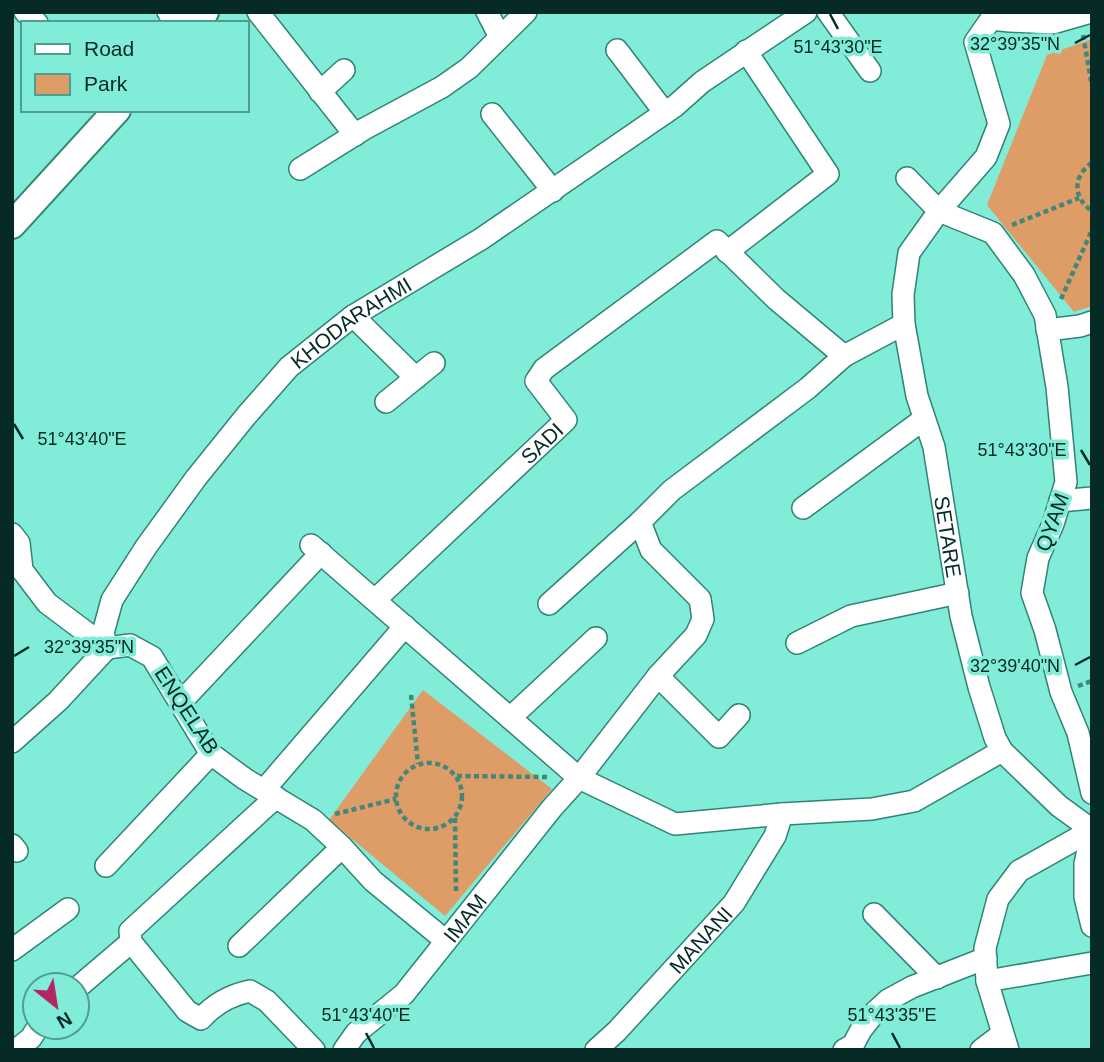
<svg xmlns="http://www.w3.org/2000/svg" width="1104" height="1062" viewBox="0 0 1104 1062" font-family="Arial,sans-serif">
<rect width="100%" height="100%" fill="#81ecd8"/>
<g fill="#de9d67">
<polygon points="1092,39 1092,306 1074,312 987,205 1047,55"/>
<polygon points="423,690 552,789 445,916 329,820"/>
</g>
<g fill="none" stroke-linecap="round" stroke-linejoin="round">
<g stroke="#308476" stroke-width="24">
<g id="minor">
<polyline points="25,12 37,23"/>
<polyline points="168,12 177,23"/>
<polyline points="258,12 355,135"/>
<polyline points="487,12 500,37"/>
<polyline points="828,12 870,71"/>
<path id="s1" d="M1091 12 1053 23 1010 21 991 19 975 42 999 124 986 157 939 211 909 253 903 295 904 324 917 396 934 447 961 616 979 687 995 738 1002 751 1059 806 1092 830"/>
<polyline points="617,50 665,113"/>
<polyline points="320,92 344,70"/>
<polyline points="492,114 553,191"/>
<polyline points="300,169 364,129 442,87 469,68 526,12"/>
<polyline points="907,178 939,211 993,233 1024,275 1045,315 1057,387 1066,482 1053,524 1038,558 1032,593 1045,630 1061,692 1078,733 1092,793"/>
<polyline points="727,252 828,174 746,51"/>
<polyline points="353,316 416,378"/>
<polyline points="1047,330 1080,326 1092,322"/>
<polyline points="386,402 434,363"/>
<polyline points="1060,501 1092,498"/>
<polyline points="803,508 924,419"/>
<polyline points="12,534 19,543 22,570 47,603 107,648 130,645 152,657 211,754 245,779 313,820 342,847 373,881 446,941"/>
<polyline points="311,545 579,778 675,824 782,814 872,809 914,801 1002,751"/>
<path id="s2" d="M375 600 566 420 536 381 544 369 717 241 776 299 844 356"/>
<polyline points="549,604 640,522"/>
<polyline points="797,643 851,616 958,593"/>
<polyline points="658,676 719,737 739,715"/>
<polyline points="181,702 321,553"/>
<polyline points="510,718 596,638"/>
<path id="s3" d="M12 742 58 701 107 648 103 633 112 600 146 547 196 478 246 416 289 367 353 316 481 239 675 106 702 82 806 12"/>
<polyline points="264,790 405,626"/>
<path d="M276 797 130 931 131 942 187 1011 201 1019C214 1004 231 995 250 991L267 1001 314 1050"/>
<polyline points="1092,831 1085,864 1085,897 1092,926"/>
<polyline points="12,845 17,851"/>
<polyline points="106,866 211,754"/>
<polyline points="874,914 937,978"/>
<polyline points="239,946 342,847"/>
<polyline points="12,950 68,909"/>
<polyline points="987,981 1092,963"/>
<polyline points="77,988 131,942"/>
<polyline points="16,1050 31,1038 38,1027"/>
<path id="s4" d="M344 1050 356 1033 404 994 552 808 579 778 658 676 696 635 703 619 700 599 651 550 640 522 672 490 808 388 844 356 904 324"/>
<path id="s5" d="M596 1050 617 1031 734 903 775 836 782 814"/>
<polyline points="844,1050 853,1045 861,1030 876,1011 888,1000 912,987 986,958"/>
<polyline points="981,1050 1002,1034"/>
<polyline points="1008,1050 987,981 985,948 998,899 1019,871 1092,830"/>
</g>
</g>
<g stroke="#308476" stroke-width="30">
<g id="tertiary">
<polyline points="193,23 205,12"/>
<polyline points="12,225 117,110"/>
</g>
</g>
<g stroke="#41877a" stroke-width="4.5" stroke-dasharray="5 3.5" stroke-linecap="butt">
<polyline points="1083,35 1092,86"/>
<path d="M1092 163C1072 176 1073 198 1092 211"/>
<polyline points="1012,225 1079,198"/>
<polyline points="1061,299 1092,230"/>
<polyline points="1078,686 1092,681"/>
<polyline points="411,695 418,764"/>
<circle cx="429" cy="796" r="33"/>
<polyline points="457,776 547,777"/>
<polyline points="335,814 396,799"/>
<polyline points="455,818 456,893"/>
</g>
<use href="#minor" stroke="#fff" stroke-width="21"/>
<use href="#tertiary" stroke="#fff" stroke-width="26"/>
</g>
<path fill="none" stroke="#062a25" stroke-width="2.5" d="M830 14 838 29M1075 43 1090 35M14 424 23 439M1081 450 1090 465M14 656 29 647M1075 665 1090 657M366 1033 374 1048M892 1033 900 1048"/>
<g text-anchor="middle" dominant-baseline="central" stroke-width="7" stroke-linejoin="round" paint-order="stroke">
<g font-size="21" fill="#062a25" stroke="#81ecd8">
<text stroke="none"><textPath href="#s3" startOffset="553">KHODARAHMI</textPath></text>
<text stroke="none"><textPath href="#s2" startOffset="229">SADI</textPath></text>
<text transform="translate(1052 522) rotate(-70)">QYAM</text>
<text stroke="none"><textPath href="#s1" startOffset="663">SETARE</textPath></text>
<text transform="translate(187 710) rotate(57)">ENQELAB</text>
<text stroke="none"><textPath href="#s4" startOffset="180">IMAM</textPath></text>
<text stroke="none"><textPath href="#s5" startOffset="152">MANANI</textPath></text>
</g>
</g>
<g font-size="18" text-anchor="middle" fill="#062a25" stroke="#81ecd8" stroke-width="7" stroke-linejoin="round" paint-order="stroke">
<text x="1015" y="50">32°39'35"N</text>
<text x="838" y="53">51°43'30"E</text>
<text x="82" y="445">51°43'40"E</text>
<text x="1022" y="456">51°43'30"E</text>
<text x="89" y="653">32°39'35"N</text>
<text x="1015" y="672">32°39'40"N</text>
<text x="366" y="1021">51°43'40"E</text>
<text x="892" y="1021">51°43'35"E</text>
</g>
<rect width="1104" height="1062" fill="none" stroke="#062a25" stroke-width="28"/>
<rect x="21" y="21" width="228" height="91" fill="#81ecd8" stroke="#509e90" stroke-width="2"/>
<rect x="35" y="44" width="35" height="10" fill="#ffffff" stroke="#509e90" stroke-width="2"/>
<text x="84" y="56" font-size="21" fill="#062a25">Road</text>
<rect x="35" y="74" width="35" height="21" fill="#de9d67" stroke="#509e90" stroke-width="2"/>
<text x="84" y="91" font-size="21" fill="#062a25">Park</text>
<g transform="translate(56 1006) rotate(150)"><circle r="33" fill="#81ecd8" stroke="#509e90" stroke-width="2"/>
<path d="M0-5L12 26L0 18L-12 26Z" fill="#b22661"/>
<text y="-10" font-size="19" font-weight="bold" text-anchor="middle" fill="#062a25">N</text>
</g>
</svg>
